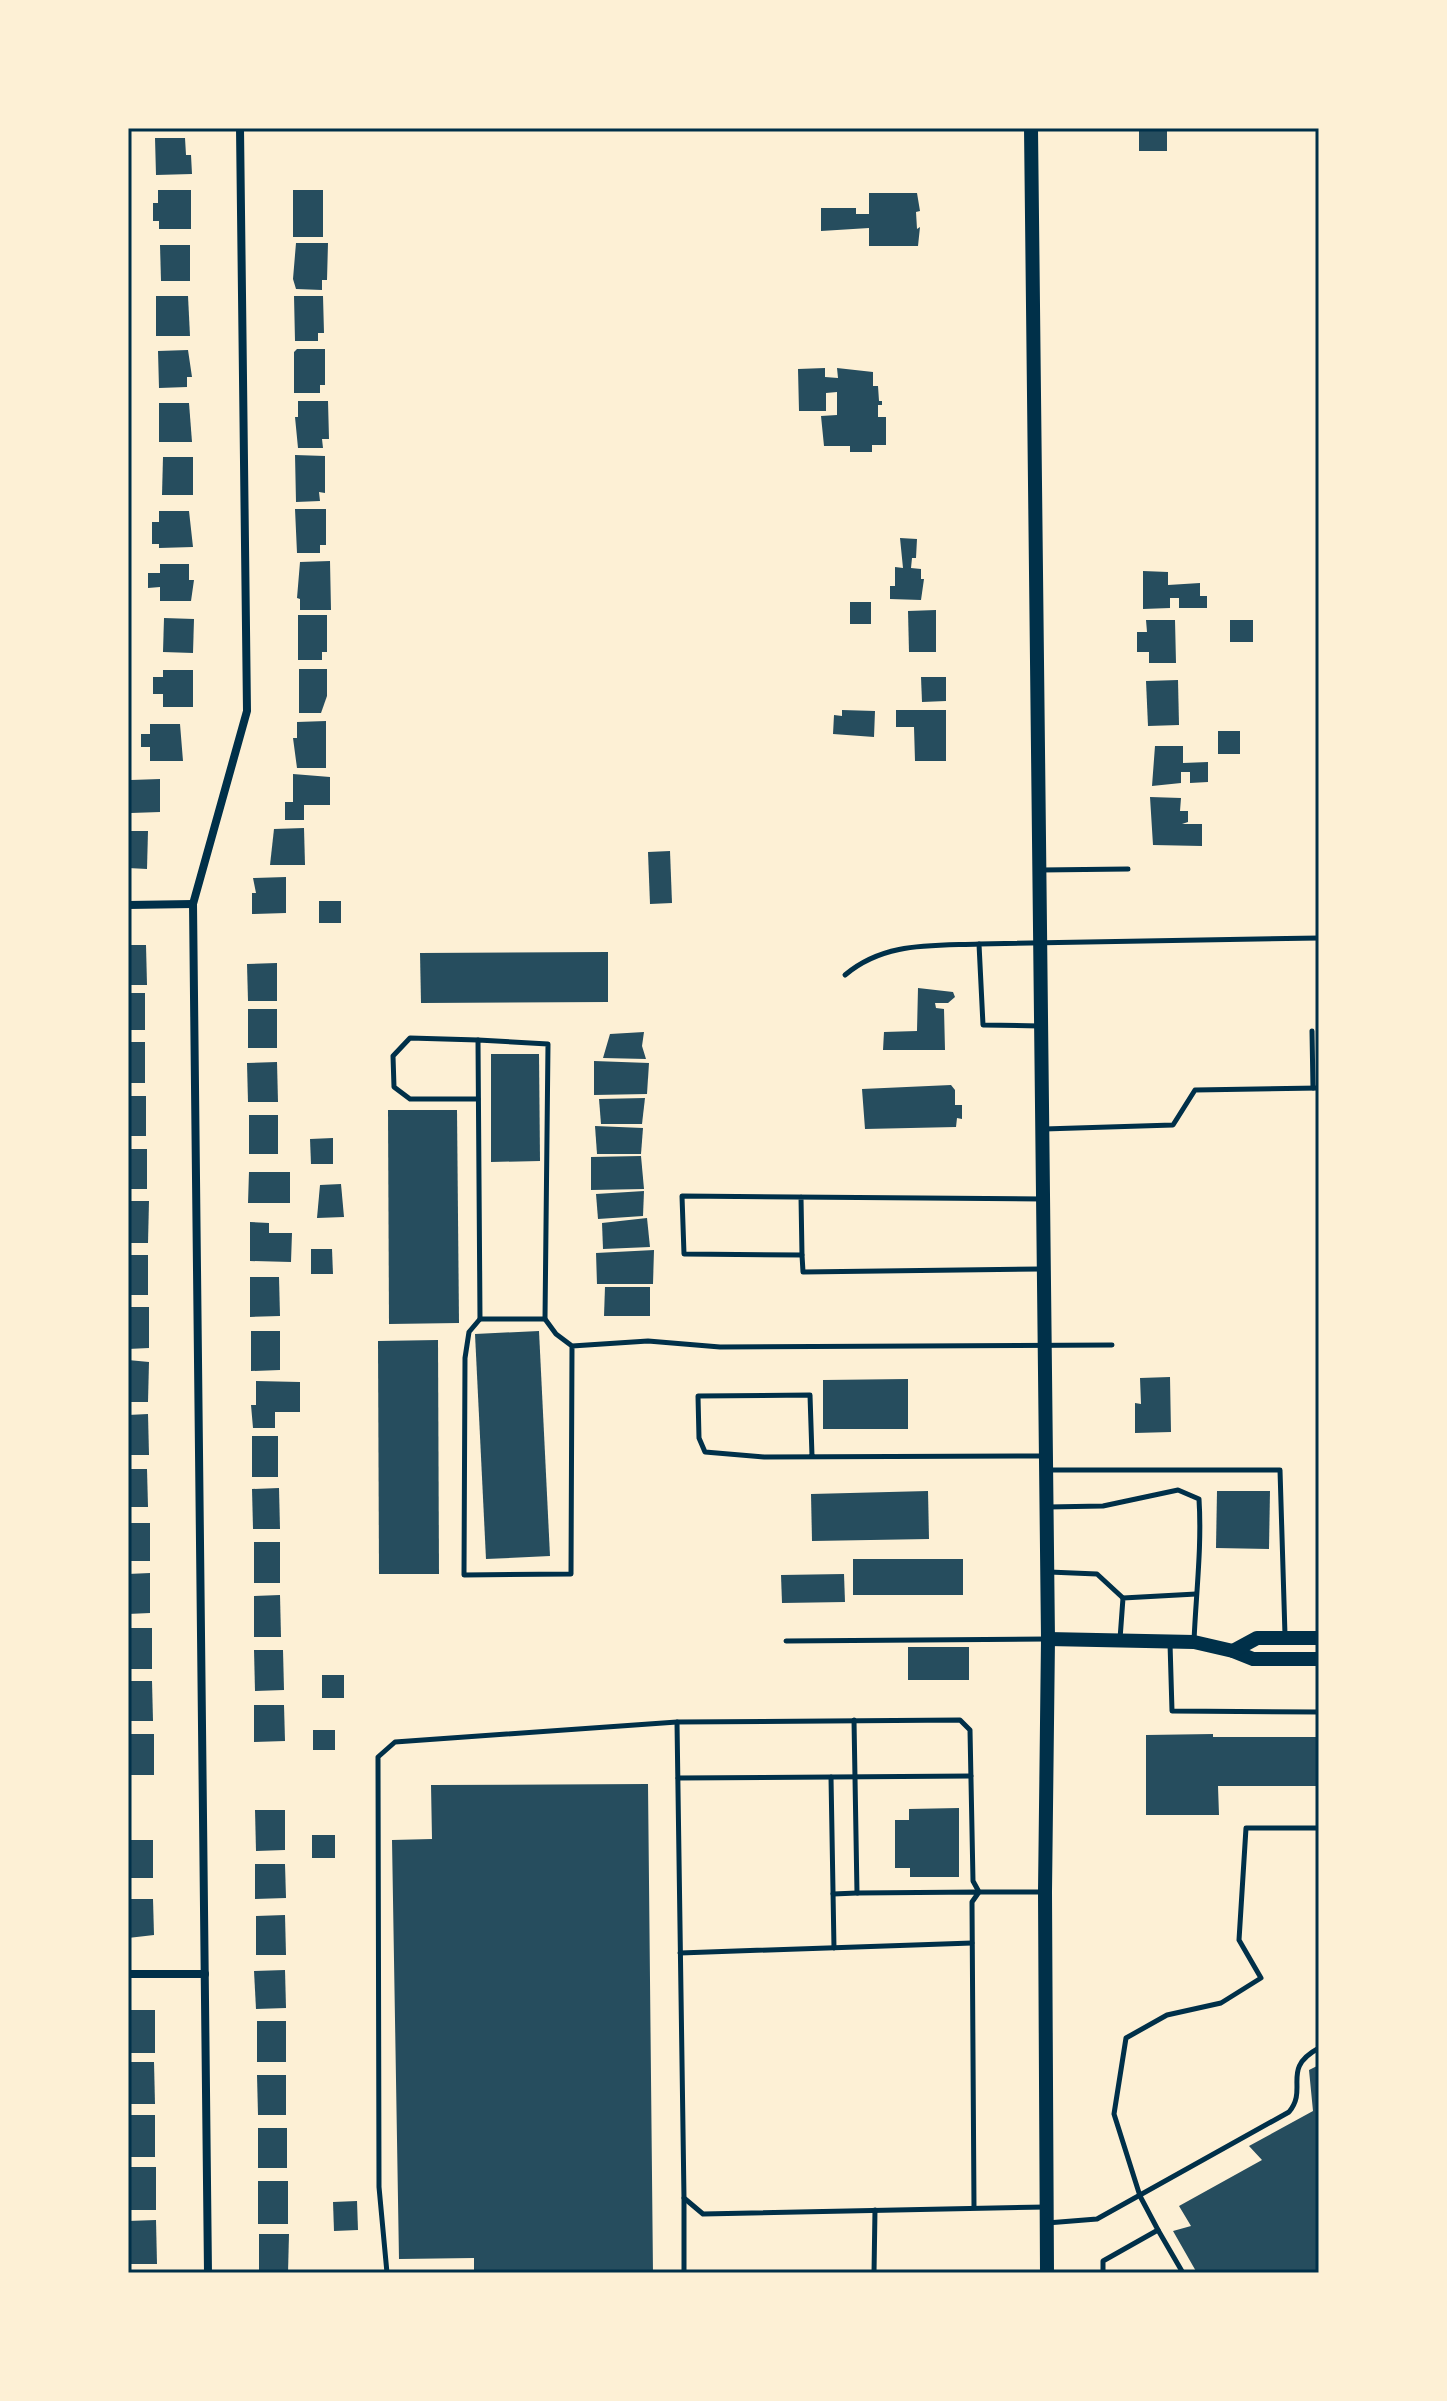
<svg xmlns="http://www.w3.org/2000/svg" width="1447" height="2401" viewBox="0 0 1447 2401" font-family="'DejaVu Sans',sans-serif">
<rect width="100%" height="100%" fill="#fdf0d5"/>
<g fill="#264d5e">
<rect x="1139" y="128" width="28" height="23"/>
<polygon points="155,138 185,138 186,155 191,155 192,174 156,175"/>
<polygon points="158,190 191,190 191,229 159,229 159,221 153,221 153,203 158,203"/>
<rect x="293" y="190" width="30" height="47"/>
<polygon points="869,193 917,193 920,211 916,212 917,229 920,227 918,246 869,246 869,228 821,231 821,208 856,208 856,214 869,214"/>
<polygon points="296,243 328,243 327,280 322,280 322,290 296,289 293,279"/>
<polygon points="160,245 190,245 190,281 161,281"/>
<polygon points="156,296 188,296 190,336 156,336"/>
<polygon points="294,296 323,296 324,333 318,333 318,341 295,341"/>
<polygon points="297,349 325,349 325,385 320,385 320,393 294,393 294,352"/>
<polygon points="188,350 192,377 187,377 187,387 159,388 158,351"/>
<polygon points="825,368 825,377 838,378 837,368 873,372 873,386 878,386 879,401 882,401 882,405 878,405 878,417 886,417 886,445 872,445 872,452 850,452 850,446 824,446 821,416 837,415 837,392 826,393 826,411 799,411 798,369"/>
<polygon points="298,401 328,401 329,439 322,439 323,448 298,448 295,417 298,417"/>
<polygon points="159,403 189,403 192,442 159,442"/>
<polygon points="295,455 325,456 325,493 319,492 320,501 296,502"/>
<polygon points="163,457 193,457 193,495 162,495"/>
<polygon points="295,509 326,509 326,545 320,545 320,553 297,553"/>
<polygon points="159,511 189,511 193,547 159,548 159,544 152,544 152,522 159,522"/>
<polygon points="900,538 917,539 916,558 912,558 911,568 921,569 921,579 924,579 921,600 890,599 890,586 895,586 895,567 903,568"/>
<polygon points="330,561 331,610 300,610 300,599 297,598 300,562"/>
<polygon points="160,564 189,564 189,580 194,580 191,601 160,601 160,587 148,588 148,573 160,573"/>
<polygon points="1143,571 1168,572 1168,585 1200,583 1200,596 1207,596 1207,608 1179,608 1179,598 1170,598 1170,608 1143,609"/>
<rect x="850" y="602" width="21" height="22"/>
<polygon points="936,610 936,652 909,652 908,611"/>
<polygon points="298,615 327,615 327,652 322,652 322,660 298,660"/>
<polygon points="164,618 194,619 193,653 163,652"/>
<polygon points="1146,620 1175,620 1176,663 1149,663 1149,652 1137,652 1137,632 1147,632"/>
<rect x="1230" y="620" width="23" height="22"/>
<polygon points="299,669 327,669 327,696 321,713 299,713"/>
<polygon points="163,670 193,670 193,707 163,707 163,694 153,694 153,677 163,677"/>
<polygon points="921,677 946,677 946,701 922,702"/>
<polygon points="1178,680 1179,725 1148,726 1146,681"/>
<polygon points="842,710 875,711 874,737 833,734 834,715 842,716"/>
<polygon points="896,710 946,710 946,761 915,761 914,727 896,727"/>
<polygon points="326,721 326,768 297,768 293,738 297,738 297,722"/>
<polygon points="150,724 180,724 183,761 150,761 150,747 141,747 141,734 150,734"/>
<rect x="1218" y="731" width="22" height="23"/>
<polygon points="1155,746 1183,746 1183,763 1208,762 1208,782 1190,783 1190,772 1181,772 1181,783 1152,786"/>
<polygon points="293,774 330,777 330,805 304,805 304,820 285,820 285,802 293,802"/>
<polygon points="160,779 160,812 131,813 131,800 128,800 131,780"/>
<polygon points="1150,797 1181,798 1180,811 1188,811 1188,822 1182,824 1202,824 1202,846 1153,845"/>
<polygon points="304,828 305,865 270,865 274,829"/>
<polygon points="128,831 148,831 147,869 128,868"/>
<polygon points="670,851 672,903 650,904 648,852"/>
<polygon points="286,877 286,913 252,914 252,893 256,893 253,878"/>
<rect x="319" y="901" width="22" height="22"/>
<polygon points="128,945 146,945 147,985 128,985"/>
<polygon points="608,952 608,1002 421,1003 420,953"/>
<polygon points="277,963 277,1001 248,1001 247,964"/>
<polygon points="918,988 953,992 955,997 948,1003 935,1003 936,1008 944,1009 945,1050 883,1050 884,1032 917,1031"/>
<rect x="128" y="993" width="17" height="37"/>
<rect x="248" y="1009" width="29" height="39"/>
<polygon points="644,1032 642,1046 646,1059 603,1058 610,1034"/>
<rect x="128" y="1042" width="17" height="41"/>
<polygon points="491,1054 539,1054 540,1161 491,1162"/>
<polygon points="594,1061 649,1063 647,1094 594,1095"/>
<polygon points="277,1062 278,1102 248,1102 247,1063"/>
<polygon points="951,1085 955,1090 955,1105 962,1105 962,1119 957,1118 956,1127 865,1129 862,1089"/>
<rect x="128" y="1096" width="18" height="40"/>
<polygon points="645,1098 642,1124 601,1124 599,1099"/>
<polygon points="388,1110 457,1110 459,1323 389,1324"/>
<rect x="249" y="1115" width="29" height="39"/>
<polygon points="595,1126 643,1128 641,1154 597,1154"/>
<polygon points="333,1138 333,1164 311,1164 310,1139"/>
<rect x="128" y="1149" width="19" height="40"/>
<polygon points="641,1156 644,1189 591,1190 591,1157"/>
<polygon points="249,1172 290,1172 290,1203 248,1203"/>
<polygon points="341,1184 344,1217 317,1218 320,1185"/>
<polygon points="644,1191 643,1216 598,1219 596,1194"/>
<polygon points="128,1201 149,1201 148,1243 128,1243"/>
<polygon points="647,1218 650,1247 603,1249 602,1223"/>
<polygon points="250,1222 269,1223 269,1233 292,1233 291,1262 250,1261"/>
<polygon points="311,1249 332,1249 333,1274 311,1274"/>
<polygon points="654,1250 653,1284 597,1284 596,1253"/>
<rect x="128" y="1255" width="20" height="40"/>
<polygon points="250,1277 279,1277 280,1316 250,1317"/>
<polygon points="605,1287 650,1287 650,1316 604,1316"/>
<polygon points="128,1307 149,1307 149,1348 128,1349"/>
<polygon points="251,1331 280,1331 280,1370 251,1371"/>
<polygon points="539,1331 550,1556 486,1559 475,1334"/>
<polygon points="438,1340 439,1574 379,1574 378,1341"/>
<polygon points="128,1360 149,1362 148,1402 128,1402"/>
<polygon points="1170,1377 1171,1432 1135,1433 1135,1403 1141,1404 1140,1378"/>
<polygon points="908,1379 908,1429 823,1429 823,1380"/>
<polygon points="256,1381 300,1382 300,1412 275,1412 275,1428 253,1428 251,1405 256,1405"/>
<polygon points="148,1414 149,1455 128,1455 128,1415"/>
<rect x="252" y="1436" width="26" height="41"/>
<polygon points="128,1469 147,1469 148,1507 128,1507"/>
<polygon points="279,1488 280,1529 253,1529 252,1489"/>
<polygon points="928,1491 929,1539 812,1541 811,1494"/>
<polygon points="1217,1491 1270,1491 1269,1549 1216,1548"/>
<rect x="128" y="1523" width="22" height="38"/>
<rect x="254" y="1542" width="26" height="41"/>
<rect x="853" y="1559" width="110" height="36"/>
<polygon points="150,1573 150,1613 128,1614 128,1574"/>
<polygon points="844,1574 845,1602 782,1603 781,1575"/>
<polygon points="280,1595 281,1637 254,1637 254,1596"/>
<rect x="128" y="1628" width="24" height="41"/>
<rect x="908" y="1647" width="61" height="33"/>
<polygon points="254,1650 283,1650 284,1690 255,1691"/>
<rect x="322" y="1675" width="22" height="23"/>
<polygon points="128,1681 152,1681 153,1721 128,1721"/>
<polygon points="254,1705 284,1705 285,1741 254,1742"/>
<rect x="313" y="1730" width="22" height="20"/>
<rect x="128" y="1734" width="26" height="41"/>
<polygon points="1213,1734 1213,1737 1319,1737 1319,1786 1218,1786 1219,1815 1146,1815 1146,1735"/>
<polygon points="648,1784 653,2273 474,2273 474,2258 399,2259 392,1840 432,1839 431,1785"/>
<polygon points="959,1808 959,1877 910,1877 910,1868 895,1868 895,1820 909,1820 909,1809"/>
<polygon points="255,1810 285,1810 285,1850 256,1851"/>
<rect x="312" y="1835" width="23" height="23"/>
<rect x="128" y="1840" width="25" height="38"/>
<polygon points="255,1864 285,1864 286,1898 255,1899"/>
<polygon points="128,1899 153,1899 154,1935 128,1938"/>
<polygon points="285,1915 286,1955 256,1955 256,1916"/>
<polygon points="285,1970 286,2008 256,2009 254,1971"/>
<rect x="128" y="2010" width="27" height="43"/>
<rect x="257" y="2021" width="29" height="41"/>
<polygon points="128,2062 154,2062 155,2104 128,2104"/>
<polygon points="1319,2065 1319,2273 1197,2273 1173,2231 1191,2226 1179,2206 1262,2160 1249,2146 1313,2111 1309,2070"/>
<polygon points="257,2075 286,2075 286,2115 258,2115"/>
<rect x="128" y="2115" width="27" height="42"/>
<rect x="258" y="2128" width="29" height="40"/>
<rect x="128" y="2167" width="28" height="43"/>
<rect x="258" y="2181" width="30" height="43"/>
<polygon points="357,2201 358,2230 334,2231 333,2202"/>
<polygon points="156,2220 157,2264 128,2264 128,2221"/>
<polygon points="259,2234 289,2234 288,2273 259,2273"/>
</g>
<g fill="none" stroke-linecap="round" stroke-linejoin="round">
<g stroke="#003049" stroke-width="5">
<polyline points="1041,870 1128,869"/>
<path d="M845 975C884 942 930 946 979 944"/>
<polyline points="1040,1026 983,1025 979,944 1319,938"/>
<polyline points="1312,1031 1313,1088"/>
<polyline points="478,1040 410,1038 393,1056 394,1087 410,1099 478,1099"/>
<polyline points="1044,1129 1173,1125 1195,1090 1319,1088"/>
<polyline points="801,1197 802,1255 684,1254 682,1196 1042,1199"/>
<polyline points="802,1255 803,1272 1040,1269"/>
<polyline points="480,1319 545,1319"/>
<polyline points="572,1346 556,1334 545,1319 548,1044 478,1040 480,1319 469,1332 465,1358 464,1575 571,1574 572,1346 648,1341 720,1347 1112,1345"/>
<polyline points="812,1456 810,1395 698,1396 699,1438 705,1452 764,1457 1045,1456"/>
<polyline points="1047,1470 1280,1470 1285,1635"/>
<path d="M1048 1507 1103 1506 1178 1490 1199 1499C1202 1547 1196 1593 1194 1641"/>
<polyline points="1049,1572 1097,1574 1123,1598"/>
<polyline points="1120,1639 1123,1598 1196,1594"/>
<polyline points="786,1641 1047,1639"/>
<polyline points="1170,1643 1172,1711 1319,1712"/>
<polyline points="854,1720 857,1893 979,1892 972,1902 974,2207"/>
<polyline points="831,1777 834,1948"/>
<polyline points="678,1778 971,1776"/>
<polyline points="1043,1892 979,1892 973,1881 970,1730 960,1720 677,1722 684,2198 703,2214 1046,2207"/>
<polyline points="833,1894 857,1893"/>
<polyline points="680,1953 972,1943"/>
<path d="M1047 2223 1097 2219 1289 2112C1309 2088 1280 2069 1319 2048"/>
<polyline points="1158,2230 1183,2273"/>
<polyline points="387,2273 379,2187 378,1757 395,1742 677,1722"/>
<polyline points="684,2273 684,2198"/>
<polyline points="874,2273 875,2210"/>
<polyline points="1103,2273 1103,2261 1158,2230 1140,2196 1114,2114 1126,2038 1167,2015 1221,2003 1261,1978 1239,1940 1246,1828 1319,1828"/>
</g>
<g stroke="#003049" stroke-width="8">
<polyline points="128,905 193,904"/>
<polyline points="128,1974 205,1974"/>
<polyline points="208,2273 193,904 247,711 240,128"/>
</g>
<g stroke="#003049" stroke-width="14">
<polyline points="1031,128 1048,1639 1045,1892 1047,2273"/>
<polyline points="1048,1639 1194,1642 1233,1651 1253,1659 1319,1659"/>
<polyline points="1233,1651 1257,1638 1319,1638"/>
</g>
</g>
<rect width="1447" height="2401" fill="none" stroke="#fdf0d5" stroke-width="260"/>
<rect x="130" y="130" width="1187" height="2141" fill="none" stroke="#003049" stroke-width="3"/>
</svg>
